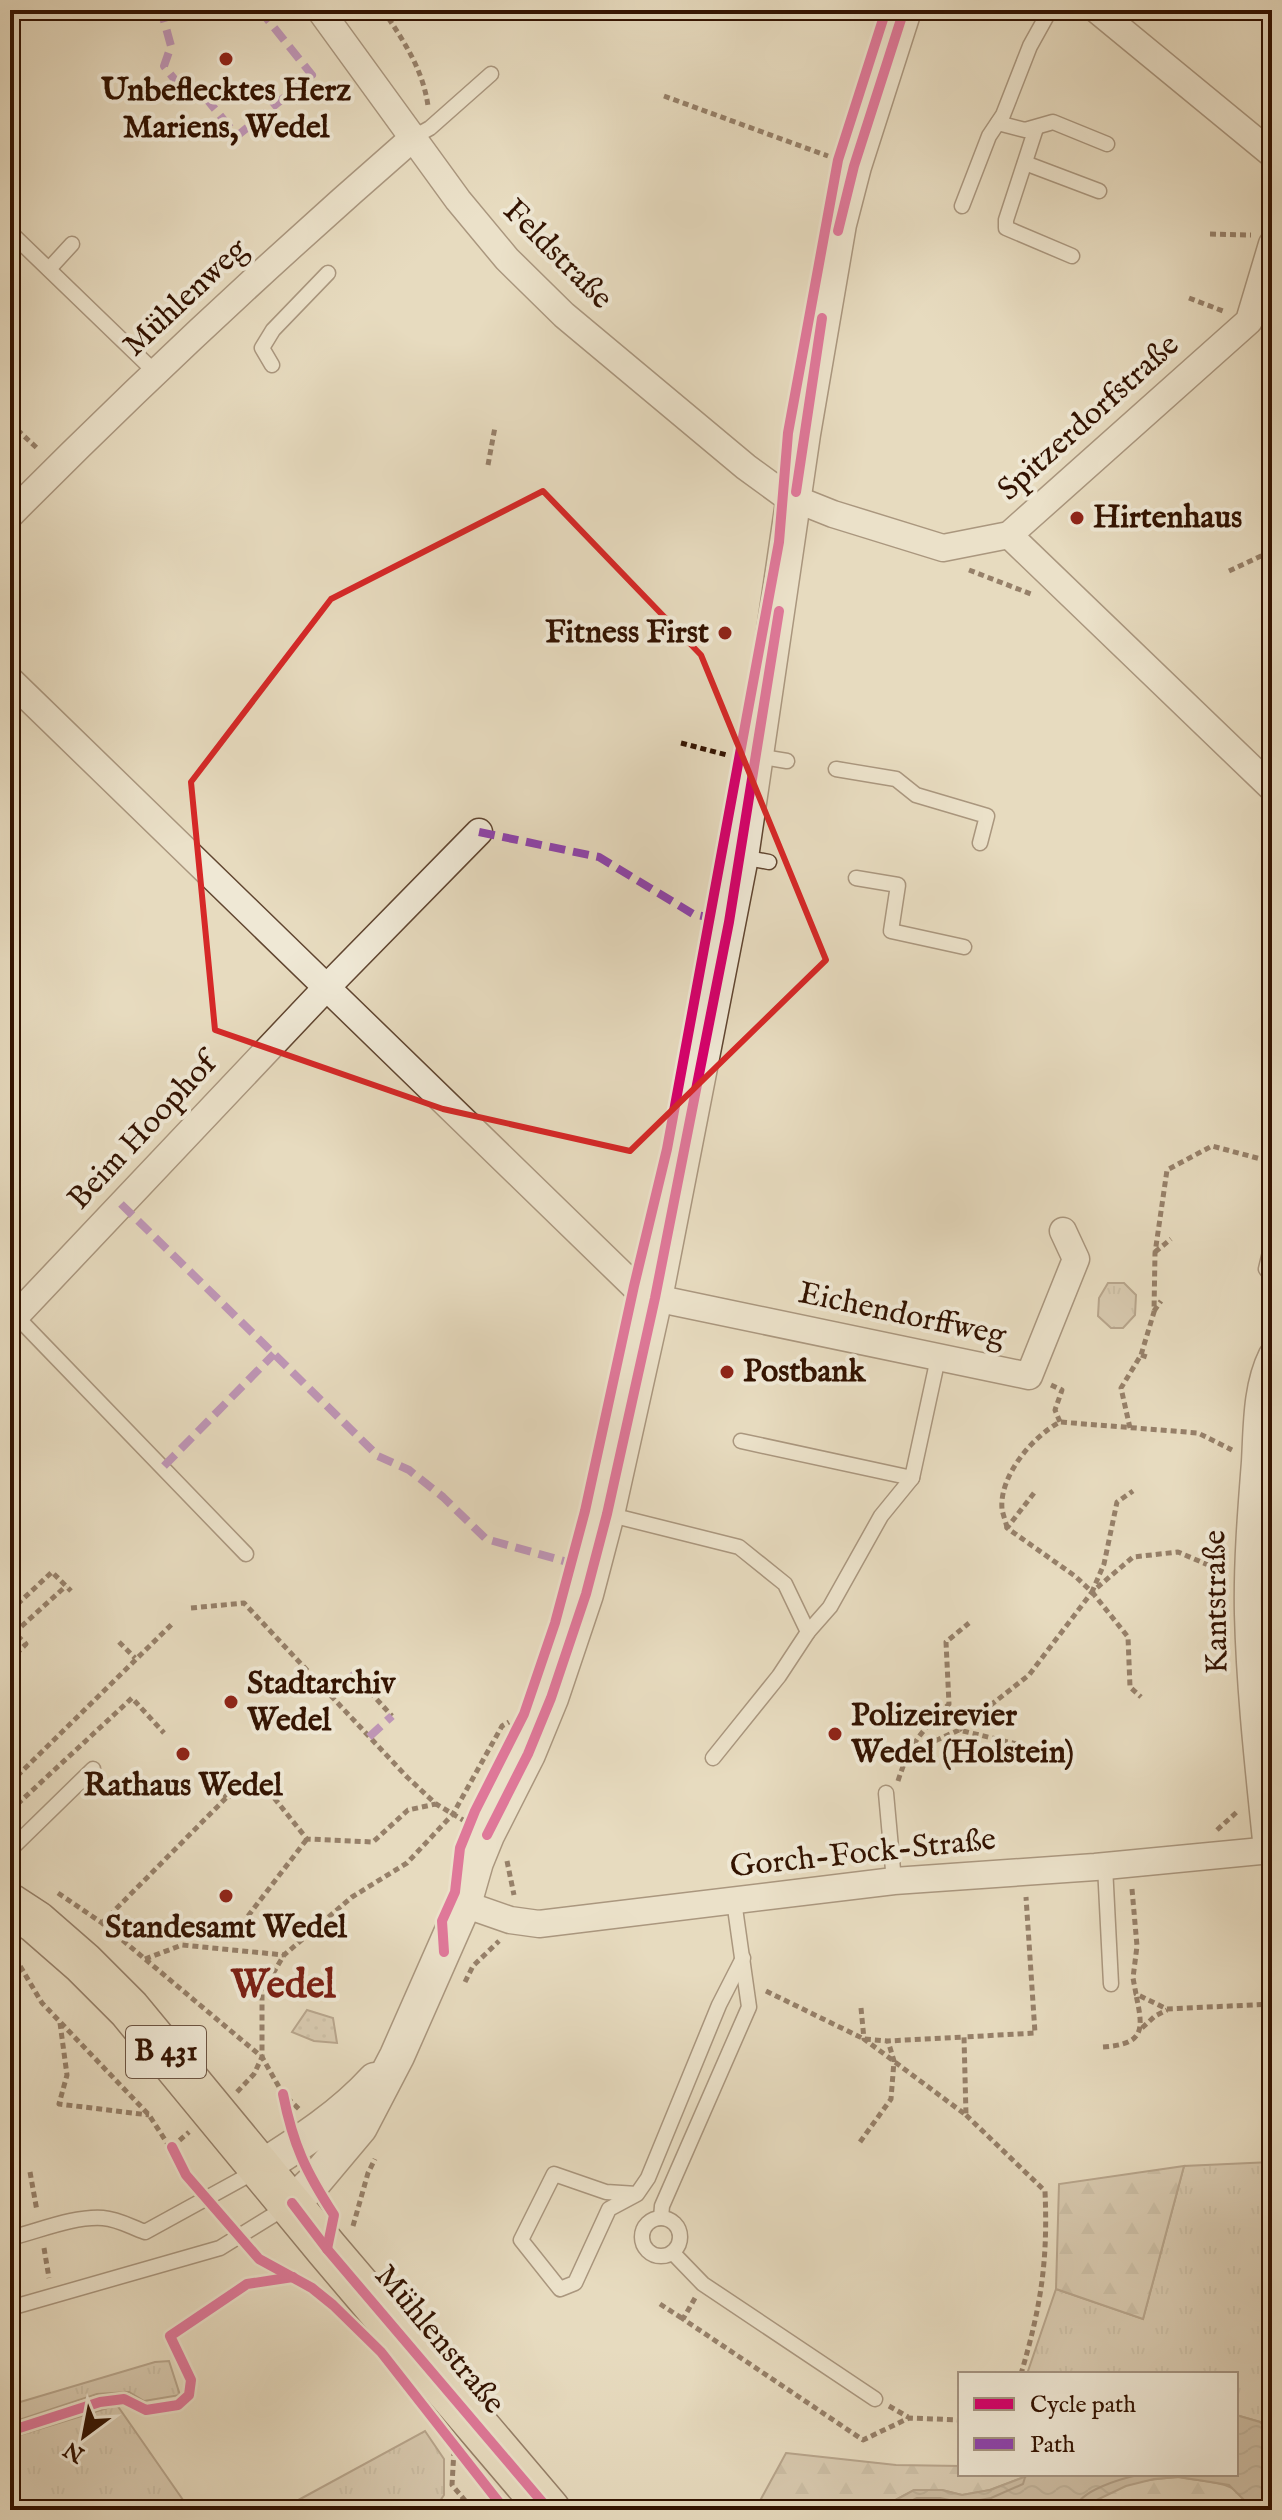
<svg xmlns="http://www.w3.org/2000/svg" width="1282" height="2520" viewBox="0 0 1282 2520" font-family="'IM FELL English',serif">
<defs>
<pattern id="grass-tufts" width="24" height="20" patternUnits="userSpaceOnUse" patternTransform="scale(2)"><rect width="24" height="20" fill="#c8b99f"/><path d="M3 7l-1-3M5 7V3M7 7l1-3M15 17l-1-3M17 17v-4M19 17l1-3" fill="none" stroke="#ac9e87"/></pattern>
<pattern id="forest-firs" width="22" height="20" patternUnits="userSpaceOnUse" patternTransform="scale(2)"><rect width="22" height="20" fill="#c8b99f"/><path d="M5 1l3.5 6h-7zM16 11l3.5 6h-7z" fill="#ac9e87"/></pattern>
<pattern id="garden-dots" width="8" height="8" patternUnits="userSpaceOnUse" patternTransform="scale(2)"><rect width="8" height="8" fill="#c8b99f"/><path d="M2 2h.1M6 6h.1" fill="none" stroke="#ac9e87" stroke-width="1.8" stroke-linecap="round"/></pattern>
<pattern id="water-waves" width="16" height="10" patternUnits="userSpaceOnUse" patternTransform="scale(2)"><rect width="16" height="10" fill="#aa977e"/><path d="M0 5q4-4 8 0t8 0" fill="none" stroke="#8b7a65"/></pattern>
</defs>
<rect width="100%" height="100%" fill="#e7dbbf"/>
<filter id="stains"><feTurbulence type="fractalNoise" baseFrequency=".0025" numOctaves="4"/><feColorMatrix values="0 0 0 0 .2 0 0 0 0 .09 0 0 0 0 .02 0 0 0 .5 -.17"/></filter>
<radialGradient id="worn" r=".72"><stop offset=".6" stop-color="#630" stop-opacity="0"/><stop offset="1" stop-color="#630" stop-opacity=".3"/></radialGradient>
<g fill="url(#grass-tufts)" stroke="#7e6650" stroke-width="2">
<polygon points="1108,1283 1124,1283 1136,1295 1135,1315 1123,1328 1111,1328 1098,1316 1099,1298"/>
<polygon points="1272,2162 1272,2433 1260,2422 1236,2415 1236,2374 1027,2374 1056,2289 1143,2319 1184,2166"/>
<polygon points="169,2361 180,2395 144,2401 129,2392 97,2394 10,2423 10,2405 155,2362"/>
<polygon points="117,2405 190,2510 10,2510 10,2438"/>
<polygon points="425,2431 444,2459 444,2495 434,2510 370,2510 360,2508 357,2510 280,2510"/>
</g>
<g fill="url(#forest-firs)" stroke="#7e6650" stroke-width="2">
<polygon points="1184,2166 1143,2319 1056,2289 1059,2184"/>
<polygon points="786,2453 896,2465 960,2466 960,2474 1032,2474 990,2490 962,2495 942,2490 914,2490 877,2510 755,2510"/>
<path d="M1179 2477C1204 2483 1243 2479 1250 2510H1064C1084 2507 1092 2499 1110 2491 1131 2481 1156 2479 1179 2477Z"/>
</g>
<polygon fill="url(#garden-dots)" stroke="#7e6650" stroke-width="2" points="307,2010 333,2018 337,2043 314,2041 292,2032"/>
<polygon fill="url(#water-waves)" stroke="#7a624c" stroke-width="2" points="1236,2415 1260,2422 1272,2433 1272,2510 1254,2510 1229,2485 1179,2477 1154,2479 1126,2486 1082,2507 1063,2510 877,2510 914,2490 942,2490 962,2495 990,2490 1032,2474 1236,2474"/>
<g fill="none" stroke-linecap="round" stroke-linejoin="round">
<g stroke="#6e5540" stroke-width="2">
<polyline points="894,2510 917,2498 940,2498 963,2503 991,2498 1023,2484 1026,2474"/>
<path d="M1075 2510C1078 2490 1124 2478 1142 2474"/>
</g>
<g stroke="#604530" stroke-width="17">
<g id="service">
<polyline points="998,123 1025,130 1053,122 1107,144"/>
<polyline points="1036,128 1006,220 1006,228 1072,256"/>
<polyline points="414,137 430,128 491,74"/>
<polyline points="1025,163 1099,191"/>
<polyline points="962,206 989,136 1003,115 1030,46 1050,10"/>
<polyline points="10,232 155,372"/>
<polyline points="49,269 72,244"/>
<polyline points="272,365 262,348 273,330 328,273"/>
<polyline points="757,756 787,761"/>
<polyline points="836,769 896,779 916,795 987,816 980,843"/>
<polyline points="742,857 769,862"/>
<polyline points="856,878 898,885 891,931 964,947"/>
<polyline points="1272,1244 1266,1269 1272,1277"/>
<polyline points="16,1316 246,1554"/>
<polyline points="741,1441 912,1478 938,1358"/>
<polyline points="607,1514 739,1547 785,1584 808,1632"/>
<polyline points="713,1758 779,1676 808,1632 830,1607 881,1516 912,1478"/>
<polyline points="886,1793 894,1881"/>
<polyline points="10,1850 93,1769"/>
<polyline points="1105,1866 1111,1984"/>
<polyline points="637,2194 606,2192 554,2174 521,2240 560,2289 575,2283 609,2209 637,2194 648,2178 719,2005 743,1958"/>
<circle cx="661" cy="2237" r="19"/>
<polyline points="661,2218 662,2206 749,2007 734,1901"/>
<path d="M10 2238C39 2231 73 2216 103 2218 118 2219 131 2227 145 2232L258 2170"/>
<polyline points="673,2253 703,2284 875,2399"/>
<polyline points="10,2308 220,2248 288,2206"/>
</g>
</g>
<g stroke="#604530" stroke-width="29">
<g id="minor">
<polyline points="320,10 458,200 507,259 564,315 746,467 783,494 833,514 943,548 1009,535 1249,321 1272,244"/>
<polyline points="1097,10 1272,154"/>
<path d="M10 515C140 384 275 258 414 137"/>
<polyline points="1009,535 1272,788"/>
<polyline points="10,680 634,1286 655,1298 1029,1376 1076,1259 1063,1231"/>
<polyline points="10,1322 326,988 479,832"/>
<path d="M1267 1850C1259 1771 1250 1693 1248 1614 1247 1563 1251 1513 1255 1462 1257 1427 1256 1387 1272 1355"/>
<polyline points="464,1904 510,1920 539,1924 894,1881 1095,1867 1272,1850"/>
</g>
</g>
<g stroke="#604530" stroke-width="37">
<g id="tertiary">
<path d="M262 2167C303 2141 342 2116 375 2080"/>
<polyline points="292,2203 313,2183 360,2127 397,2056 464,1904 476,1862 487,1835 528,1754 551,1698 586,1594 607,1514 655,1298 741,857 803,434 839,224 854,166 904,10"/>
</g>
</g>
<g stroke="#331301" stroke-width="45">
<polyline id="primary" points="10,1905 36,1922 83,1963 129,2009 327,2249 549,2510"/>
</g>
<g stroke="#331301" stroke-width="5" stroke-dasharray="6 4" stroke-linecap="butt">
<path d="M383 10C403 40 423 69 428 106"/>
<polyline points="664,96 828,156"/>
<polyline points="1210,234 1251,235"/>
<polyline points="1189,298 1223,311"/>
<polyline points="1102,395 1116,406"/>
<polyline points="10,423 39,450"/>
<polyline points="488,465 495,427"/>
<polyline points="969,570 1031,594"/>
<polyline points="1229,571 1272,551"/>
<polyline points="681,743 727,755"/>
<polyline points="1155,1252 1171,1239"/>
<polyline points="1154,1311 1161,1301"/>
<polyline points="1141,1355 1150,1358"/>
<polyline points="1051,1385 1062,1390 1055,1410 1060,1422"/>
<polyline points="1130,1428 1121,1388 1141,1355 1154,1312 1155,1253 1167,1170 1212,1146 1272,1162"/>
<polyline points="1034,1493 1007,1528 1075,1576 1092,1592 1104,1564 1117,1502 1133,1491"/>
<path d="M1007 1528C1006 1522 1003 1515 1002 1509 999 1476 1033 1436 1060 1422L1198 1433 1232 1450"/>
<polyline points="1092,1592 1128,1637 1130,1687 1141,1697"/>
<polyline points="191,1608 244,1603 407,1777 436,1804 463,1820"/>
<polyline points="10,1611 52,1572 71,1591"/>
<polyline points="10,1629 26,1644 10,1660"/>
<polyline points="14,1633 66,1586"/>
<polyline points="119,1642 135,1658"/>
<polyline points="370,1692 392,1716"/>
<polyline points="959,1730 1029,1675 1092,1592 1133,1557 1178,1552 1213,1567 1222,1576"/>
<polyline points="908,1753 959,1730 1033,1748"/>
<polyline points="203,1773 227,1797"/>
<path d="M898 1781C910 1743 921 1732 949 1704L946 1642 969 1623"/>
<polyline points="10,1783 173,1623"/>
<polyline points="10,1811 132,1698 164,1733"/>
<polyline points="1217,1830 1239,1810"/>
<polyline points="507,1861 514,1895"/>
<polyline points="1132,1889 1137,1946 1133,1978 1136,1994 1167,2009 1272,2004"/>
<polyline points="58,1893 102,1923 262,2057 283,2094 299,2109"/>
<polyline points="248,1916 307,1839"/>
<polyline points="102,1923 227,1797 267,1789 307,1839 373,1842 408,1810 436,1804"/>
<polyline points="10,1949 42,2003 149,2115 195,2186"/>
<polyline points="145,1959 182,1945 284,1955"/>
<polyline points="465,1982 473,1966 499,1941"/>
<polyline points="766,1991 864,2039 888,2041 964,2037"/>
<polyline points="861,2008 864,2039 966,2115 964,2037 1035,2033 1026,1897"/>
<polyline points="60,2023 67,2075 59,2104 149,2115"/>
<polyline points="1142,2028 1155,2016 1167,2010"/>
<path d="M1103 2047C1144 2044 1144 2031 1136 1995"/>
<polyline points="237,2092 254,2074 262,2057 262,1992 284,1955 352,1897 407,1863 453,1814 502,1726 509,1722"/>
<path d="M966 2115 1045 2191C1048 2262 1041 2306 1021 2374"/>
<polyline points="860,2142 891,2099 894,2061 888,2041"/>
<polyline points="172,2147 189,2132"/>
<polyline points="30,2172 37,2211"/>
<polyline points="353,2226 368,2173 375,2159"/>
<polyline points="44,2248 49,2278"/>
<path d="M251 2251C270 2271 296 2275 317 2292"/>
<polyline points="695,2298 683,2319 863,2440 909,2418 960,2420"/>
<polyline points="660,2304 683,2319"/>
<polyline points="203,2312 247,2284 292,2277"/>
<polyline points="889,2406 908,2417"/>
<polyline points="454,2450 452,2485 473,2510"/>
</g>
<use href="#service" stroke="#efe8d5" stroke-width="14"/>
<use href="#minor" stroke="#efe8d5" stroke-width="26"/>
<use href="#tertiary" stroke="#efe8d5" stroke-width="34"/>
<use href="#primary" stroke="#e7dbbf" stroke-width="42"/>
<g stroke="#8e44ad" stroke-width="8" stroke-dasharray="16 8" stroke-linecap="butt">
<polyline points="171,10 163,17 171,46 164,66 183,90 196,86 237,136 312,75 260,10"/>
<polyline points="479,832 599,857 693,914 716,919"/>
<polyline points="121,1204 378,1456 409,1470 443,1497 486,1539 571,1563"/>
<polyline points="164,1466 274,1354"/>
<polyline points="351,1672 370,1692"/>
<polyline points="369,1737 392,1716"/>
</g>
<g stroke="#efe8d5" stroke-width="15">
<g id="cycleway">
<polyline points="838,231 854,166 904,10"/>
<polyline points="796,492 822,318"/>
<polyline points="487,1835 528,1754 551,1698 586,1594 607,1514 655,1298 729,922 779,611"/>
<polyline points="444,1952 442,1921 455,1892 460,1848 475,1811 524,1714 555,1623 585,1511 634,1286 667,1149 779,542 788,433 838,160 886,10"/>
<path d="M283 2094C293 2145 306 2172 334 2215L327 2249"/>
<polyline points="172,2147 186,2175 259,2259 312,2288 333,2305 381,2352 505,2510"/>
<polyline points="292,2203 327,2249 549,2510"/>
<polyline points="10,2431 100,2402 124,2399 146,2410 178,2405 189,2395 191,2380 170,2336 247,2284 293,2277"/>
</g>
</g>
<use href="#cycleway" stroke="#d6006c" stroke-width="10"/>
</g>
<path d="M0 0H1282V2520H0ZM543 491 701 655 826 960 630 1151 443 1109 215 1030 191 782 331 599Z" fill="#e7dbbf" fill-opacity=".55" fill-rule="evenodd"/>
<path fill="none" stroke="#d62828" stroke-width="6" stroke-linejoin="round" d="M543 491 701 655 826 960 630 1151 443 1109 215 1030 191 782 331 599Z"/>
<g fill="#8f2418" stroke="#efe8d5" stroke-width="3">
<circle cx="226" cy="59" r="8"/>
<circle cx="1077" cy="518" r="8"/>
<circle cx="725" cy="633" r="8"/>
<circle cx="727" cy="1372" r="8"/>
<circle cx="231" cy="1702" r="8"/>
<circle cx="835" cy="1734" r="8"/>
<circle cx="183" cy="1754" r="8"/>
<circle cx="226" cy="1896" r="8"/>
</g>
<g text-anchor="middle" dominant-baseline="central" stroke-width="8" stroke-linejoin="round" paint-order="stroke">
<rect fill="#efe8d5" stroke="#6b5341" stroke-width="2" x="126" y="2026" width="80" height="52" rx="6"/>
<g font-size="30" font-weight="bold" fill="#331301">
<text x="166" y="2052">B 431</text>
</g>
<g font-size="32" font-weight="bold" fill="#331301" stroke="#efe8d5" text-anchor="start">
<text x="226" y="91" text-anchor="middle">Unbeflecktes Herz<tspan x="226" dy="37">Mariens, Wedel</tspan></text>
<text x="1093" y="518">Hirtenhaus</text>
<text x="709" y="633" text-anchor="end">Fitness First</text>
<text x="743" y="1372">Postbank</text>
<text x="247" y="1684">Stadtarchiv<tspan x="247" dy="37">Wedel</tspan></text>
<text x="851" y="1716">Polizeirevier<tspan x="851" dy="37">Wedel (Holstein)</tspan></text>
<text x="183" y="1786" text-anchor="middle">Rathaus Wedel</text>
<text x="226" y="1928" text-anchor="middle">Standesamt Wedel</text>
</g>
<g font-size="32" fill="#331301" stroke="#efe8d5">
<text transform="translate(557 255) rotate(45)">Feldstraße</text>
<text transform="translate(186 298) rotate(-43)">Mühlenweg</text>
<text transform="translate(1089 418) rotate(-42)">Spitzerdorfstraße</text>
<text transform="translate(143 1132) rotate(-47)">Beim Hoophof</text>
<text transform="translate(902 1315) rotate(12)">Eichendorffweg</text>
<text transform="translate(1217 1602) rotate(-91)">Kantstraße</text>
<text transform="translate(863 1854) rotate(-6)">Gorch-Fock-Straße</text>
<text transform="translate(439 2340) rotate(50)">Mühlenstraße</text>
</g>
<g font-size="40" font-weight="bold" fill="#7a1f14" stroke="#efe8d5">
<text x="283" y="1986">Wedel</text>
</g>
</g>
<rect width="1282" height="2520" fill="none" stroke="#e7dbbf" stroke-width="40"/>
<rect x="12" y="12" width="1258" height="2496" fill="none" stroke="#331301" stroke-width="4"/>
<rect x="20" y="20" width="1242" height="2480" fill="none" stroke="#331301" stroke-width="2"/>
<rect x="958" y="2372" width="280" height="104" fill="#efe8d5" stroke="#a49380" stroke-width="2"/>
<rect x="974" y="2398" width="40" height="12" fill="#d6006c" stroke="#a49380" stroke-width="2"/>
<text x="1030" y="2412" font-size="24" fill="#331301">Cycle path</text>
<rect x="974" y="2438" width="40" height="12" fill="#8e44ad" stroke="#a49380" stroke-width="2"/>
<text x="1030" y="2452" font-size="24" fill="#331301">Path</text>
<g transform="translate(84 2436) rotate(212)" stroke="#efe8d5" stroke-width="6" paint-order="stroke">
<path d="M0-6L14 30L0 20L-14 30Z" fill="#331301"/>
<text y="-12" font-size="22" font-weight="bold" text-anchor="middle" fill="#331301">N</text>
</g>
<rect width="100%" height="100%" filter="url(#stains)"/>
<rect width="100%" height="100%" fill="url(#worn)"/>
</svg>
